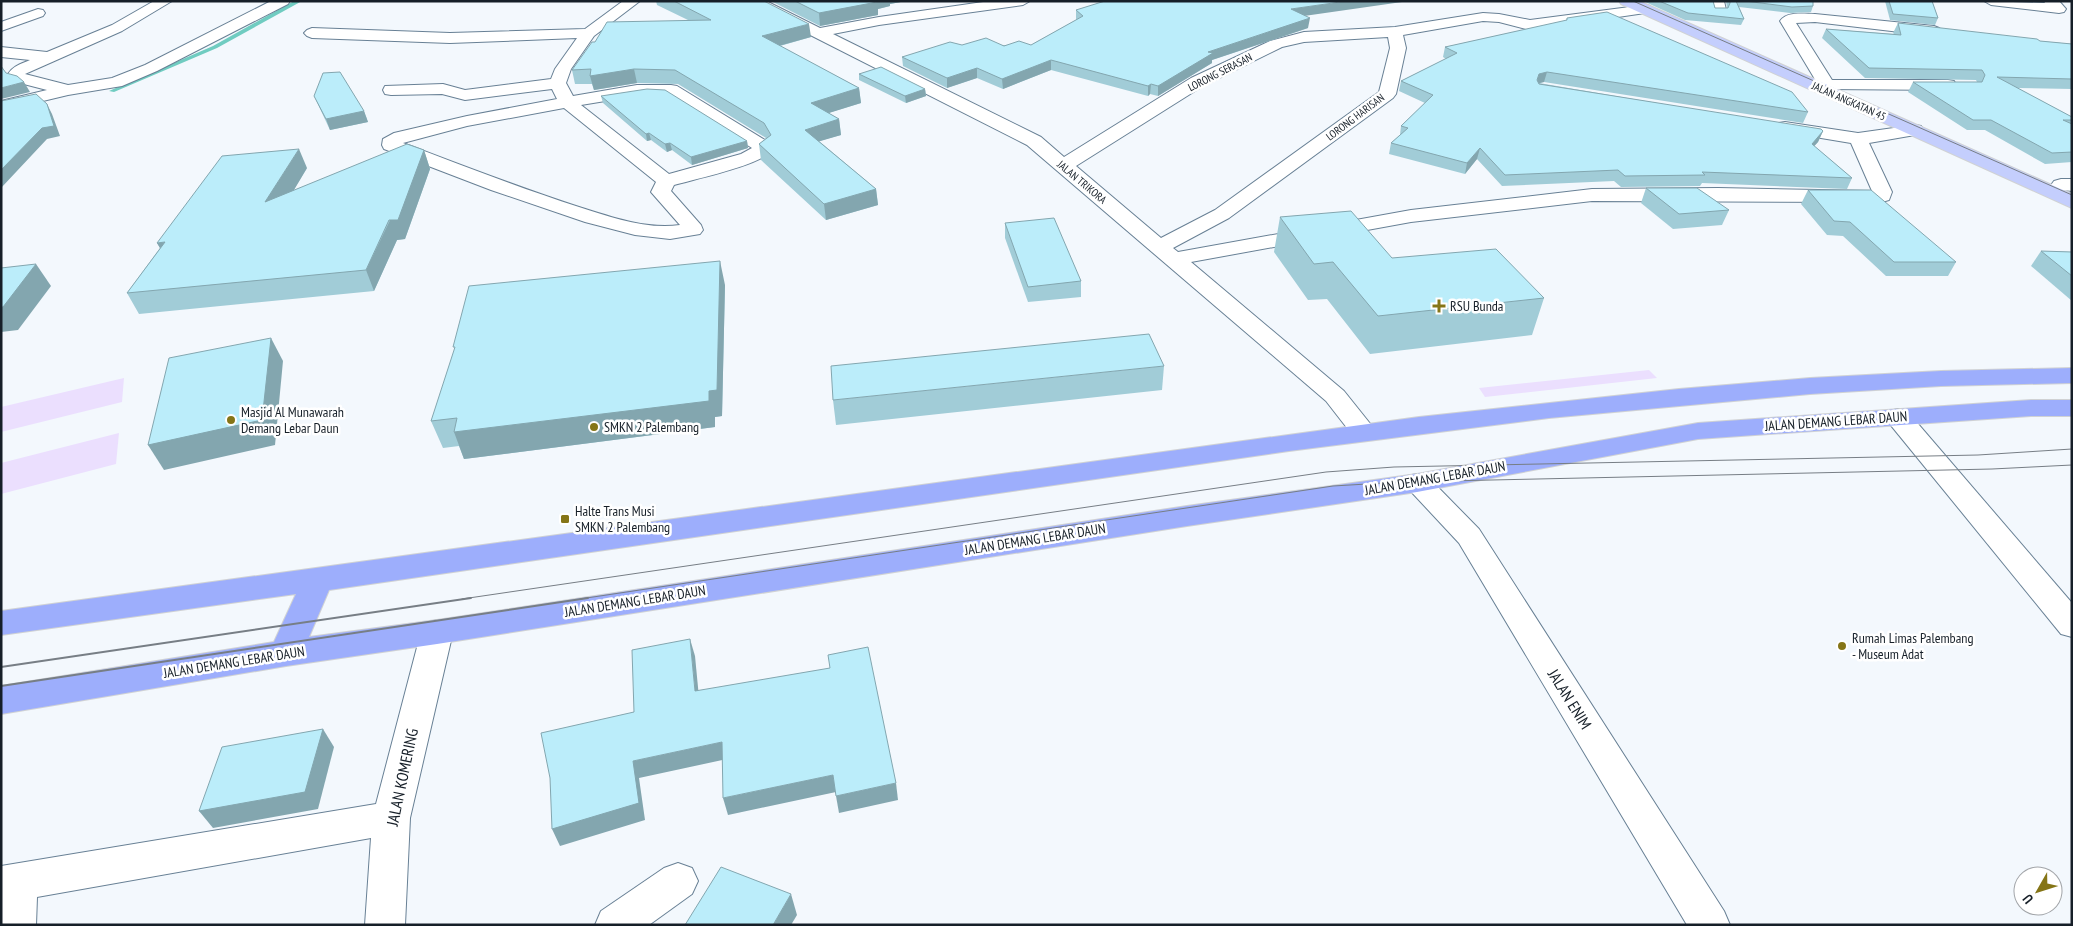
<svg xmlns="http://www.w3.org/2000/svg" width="2073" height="926" viewBox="0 0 2073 926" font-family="'PT Sans Narrow',sans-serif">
<rect width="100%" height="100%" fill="#f3f8fd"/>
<g fill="#ebdffe">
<polygon points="1649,370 1657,378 1485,397 1479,388"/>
<polygon points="124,378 122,402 1,432 1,407"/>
<polygon points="119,433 116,464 1,494 1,463"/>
</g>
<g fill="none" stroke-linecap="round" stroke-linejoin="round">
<polygon fill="#70ccc1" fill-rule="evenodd" points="294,1 302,1 217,48 114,92 109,91 213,46"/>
<g stroke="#688095" stroke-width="2">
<g id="minor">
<path d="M154 1H172L122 31 25 74 68 85 112 78 145 65 271 1H290L288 4 157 71 122 86 68 95 1 111V101L47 90 12 81 8 74C13 66 21 64 30 60L1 57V47L47 52 112 25Z"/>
<path d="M623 1H640L594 36 571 69 566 83 573 96 637 85H671L677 86 765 140 772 150C762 165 694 179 674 185L671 191 701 225 703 230 700 234 670 239 635 235 585 222 491 190 384 149 382 145 383 139 394 133 467 116 557 99 552 89 465 100 442 94 391 95 385 94 383 90 385 86 443 84 465 90 551 79 555 69 577 38 450 43 312 38 307 36 304 33 307 30 312 28 450 33 585 29ZM648 94 667 95 752 148 741 154 669 174 581 105ZM564 108 656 182 651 192 680 225C647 230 610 217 579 207 520 188 461 165 403 143L467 126Z"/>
<path d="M747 1H766L820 28 879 17 990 1H1030L1023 5 879 25 833 34 1041 137 1064 157 1191 78 1270 41 1304 32 1395 27 1483 13 1499 14 1530 20 1645 5 1650 6 1652 9 1650 12 1645 13 1530 30 1499 22 1483 21 1403 35 1406 48 1396 94 1393 98 1229 218 1173 248 1178 252 1411 210 1592 189 1718 188 1872 191 1851 143 1779 131 1776 127 1779 123 1785 122 1858 133 1915 125 1921 126 1924 130 1921 134 1915 135 1869 143 1892 192 1889 200 1882 202 1592 201 1411 222 1191 262 1344 391 1376 431 1372 437 1363 439 1354 437 1326 401 1027 145 749 4ZM1388 37 1390 48 1379 92 1215 210 1161 238 1076 166 1203 86 1282 47 1304 42Z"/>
<polygon points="1710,1 1724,1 1726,10 1724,13 1714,13"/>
<polygon points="1984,1 2045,3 2044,1 2059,1 2066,9 2064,12 2059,13 1991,5"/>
<polygon points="38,9 43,10 45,13 43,16 1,31 1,22"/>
<path d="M1815 14 1934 26 1939 28 1942 31 1939 34 1934 36 1815 22 1796 23 1832 80H1948L1954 81 1956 85 1954 89 1948 90 1826 89 1816 81 1780 21C1787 11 1804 14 1815 14Z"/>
<polygon points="2061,179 2072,179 2072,191 2054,189 2051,185 2054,181"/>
<polygon points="1898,409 1907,411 2072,603 2072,637 2061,634 1889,423 1885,417 1889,411"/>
<polygon points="1417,474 1427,476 1479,529 1724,911 1730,925 1687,925 1459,543 1403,483 1407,476"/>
<polygon points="437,620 448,623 453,632 410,818 405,925 365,925 371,838 37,897 36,925 1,925 1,866 376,804 421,632 426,623"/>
<polygon points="678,863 692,868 698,881 692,894 649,925 595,925 601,911 664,868"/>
</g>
</g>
<g stroke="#d0d2d4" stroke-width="2">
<polygon id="major" points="1619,1 1639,1 2072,194 2072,208 1621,4"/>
</g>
<g stroke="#d0d2d4" stroke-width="2">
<polygon id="highway" points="2072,368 2072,383 1941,386 1810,394 1549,418 1289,451 329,590 309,637 437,620 1187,506 1417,474 1698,423 2031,400 2072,400 2072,416 2031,416 1698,439 1417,492 1187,526 437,644 286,666 1,714 1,686 274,642 296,594 1,635 1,611 1419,417 1679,389 1810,378 1941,371"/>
</g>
<use href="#minor" fill="#fff" fill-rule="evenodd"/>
<use href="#major" fill="#c4cefd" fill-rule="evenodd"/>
<use href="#highway" fill="#9daefc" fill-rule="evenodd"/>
<g stroke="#777e85" stroke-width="1">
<polyline points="1633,1 2072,195"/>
<polyline points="462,599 1326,472 1394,467 1978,455 2072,449"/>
<polyline points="580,599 1333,486 1401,482 1992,469 2072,465"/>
</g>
<g stroke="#777e85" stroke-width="2">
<polyline points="1,667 471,598"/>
<polyline points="1,686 588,598"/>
</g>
</g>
<g fill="#a1ccd7">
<polygon points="656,1 764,1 811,37 780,46 859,88 861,103 828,113 839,119 841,135 819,141 876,189 878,205 826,220 761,160 759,144 766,138 678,84 637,83 594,90 592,84 575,84 572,70 595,42 688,20 657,5"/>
<polygon points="771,1 906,1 890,4 890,6 878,9 878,15 820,26"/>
<polygon points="1643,1 1713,1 1715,8 1727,8 1726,1 1813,1 1813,6 1811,12 1790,13 1739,7 1744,19 1741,25 1685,20"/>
<polygon points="1885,1 1932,1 1938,18 1935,25 1890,20"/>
<polygon points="1076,10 1305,16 1308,28 1212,60 1212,63 1158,96 1150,94 1148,96 1051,70 1003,89 977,78 947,88 903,66 902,57 962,45 1031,45 1076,20"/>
<polygon points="1567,18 1808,112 1803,123 1544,82 1539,83 1823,131 1818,142 1814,146 1852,178 1847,189 1702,183 1700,186 1621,187 1614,181 1502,186 1477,159 1465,174 1389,154 1391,143 1400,135 1401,126 1425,103 1399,91 1401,81 1446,59 1443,57 1445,47 1566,21"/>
<polygon points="1898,23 2040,41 2072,44 2072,89 2017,88 2072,117 2072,162 2045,164 1985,130 1967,130 1908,92 1913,82 1977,82 1976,80 1865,78 1822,38 1826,29 1894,34 1893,33"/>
<polygon points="859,74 925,89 926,96 906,103 859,80"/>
<polygon points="314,96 364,111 368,122 330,130"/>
<polygon points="601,96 747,141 748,148 692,165 672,150 667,152 651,140 647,141 603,103"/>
<polygon points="424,150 430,169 405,239 397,240 374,291 139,314 127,293 160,248 157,243 307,168 293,191"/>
<polygon points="1646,188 1729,210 1722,225 1673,229 1641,203"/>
<polygon points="1808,190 1956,262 1948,276 1886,276 1843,236 1827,235 1801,204"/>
<polygon points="1280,217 1392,258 1544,298 1532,335 1370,354 1327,299 1308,300 1274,252"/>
<polygon points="1005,223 1081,281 1081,297 1028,302 1005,238"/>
<polygon points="2041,251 2072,252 2072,301 2031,266"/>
<polygon points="725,285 722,416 715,417 715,427 464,459 459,446 443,448 431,421"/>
<polygon points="1164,366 1162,390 836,425 833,400"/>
</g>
<g fill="#83a6af">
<polygon points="869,1 906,1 890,4 890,6 878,9 878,15 820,26 819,13"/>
<polygon points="1347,1 1409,1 1290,18 1291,9"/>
<polygon points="1310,18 1308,28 1212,60 1212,63 1158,96 1158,86 1208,52"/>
<polygon points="809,24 811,37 764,50 762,36"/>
<polygon points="1051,60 1051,70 1003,89 1002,79"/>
<polygon points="977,68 977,78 947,88 947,78"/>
<polygon points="634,69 637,83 594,90 590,76"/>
<polygon points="1547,72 1544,82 1536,84 1539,74"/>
<polygon points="24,82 30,92 1,99 1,88"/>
<polygon points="1151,84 1150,94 1148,96 1148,86"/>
<polygon points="859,88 861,103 813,118 811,103"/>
<polygon points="925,89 926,96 906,103 905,96"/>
<polygon points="47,104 52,114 60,136 47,139 1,188 1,170"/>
<polygon points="364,111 368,122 330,130 326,119"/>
<polygon points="839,119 841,135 807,145 805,130"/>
<polygon points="1823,131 1818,142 1807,154 1812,144"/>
<polygon points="649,133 651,140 647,141 646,134"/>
<polygon points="747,141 748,148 692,165 691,157"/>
<polygon points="670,143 672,150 667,152 665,144"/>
<polygon points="1480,148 1477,159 1465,174 1467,163"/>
<polygon points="299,149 307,168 275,222 265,202"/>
<polygon points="424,150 430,169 405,239 397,240 374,291 366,270"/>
<polygon points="876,189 878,205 826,220 824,204"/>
<polygon points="165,242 169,263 157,243"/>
<polygon points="720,261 725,285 722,416 715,417 715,427 464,459 454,432 709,391"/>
<polygon points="36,264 51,286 18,330 1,332 1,307"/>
<polygon points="271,338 283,361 275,445 164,470 148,445"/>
<polygon points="690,639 695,656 700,708 695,691"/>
<polygon points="323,729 334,747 318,809 213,828 199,811"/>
<polygon points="722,742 727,759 639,778 645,820 560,846 552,829 633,761"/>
<polygon points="833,775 836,792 728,815 723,798"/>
<polygon points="896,783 898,800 839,813 836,796"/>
<polygon points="791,894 797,915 791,925 773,925"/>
</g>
<g fill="#bbedfa" stroke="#83a6af">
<polygon points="674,1 764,1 809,24 762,36 859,88 811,103 839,119 805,130 876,189 824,204 759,144 771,135 764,123 675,70 634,69 590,76 591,69 572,70 592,42 595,42 607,22 711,20"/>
<polygon points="795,1 875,1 877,2 819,13"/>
<polygon points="1105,1 1347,1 1291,9 1310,18 1208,52 1213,53 1158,86 1151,84 1148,86 1051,60 1002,79 977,68 947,78 902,57 950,42 962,45 986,38 1004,46 1019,41 1031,45 1083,16 1076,10"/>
<polygon points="1659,1 1713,1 1715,8 1728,8 1730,3 1730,1 1736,1 1744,19 1688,13"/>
<polygon points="1745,1 1813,1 1813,6 1792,7"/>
<polygon points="1889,1 1932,1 1938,18 1893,14"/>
<polygon points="1607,12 1792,92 1808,112 1547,72 1539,74 1537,80 1539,84 1821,129 1823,131 1812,144 1852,178 1702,172 1705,175 1625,176 1618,170 1505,175 1480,148 1467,163 1391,143 1408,128 1401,126 1433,95 1401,81 1457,53 1445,47 1567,20 1567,18"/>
<polygon points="1898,23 2037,39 2040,41 2072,44 2072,79 1997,77 2072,117 2072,120 2063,120 2072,124 2072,152 2052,153 1991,120 1973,120 1913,82 1982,82 1985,75 1982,70 1869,68 1826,29 1901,35"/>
<polygon points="1,66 6,73 17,76 24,82 1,88"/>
<polygon points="881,67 925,89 905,96 859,74"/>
<polygon points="340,72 364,111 326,119 314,96 323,73"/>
<polygon points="647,89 665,90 747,141 691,157 670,143 665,144 649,133 646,134 601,96"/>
<polygon points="36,94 47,104 54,126 42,128 1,170 1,101"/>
<polygon points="407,144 424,150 398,220 389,220 366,270 127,293 165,242 157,243 222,156 299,149 265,202"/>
<polygon points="1646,188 1697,188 1729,210 1679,214"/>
<polygon points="1808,190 1871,190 1956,262 1894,262 1850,222 1834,221"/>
<polygon points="1351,211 1392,258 1496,249 1544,298 1378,316 1333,262 1314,264 1280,217"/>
<polygon points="1054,218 1081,281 1028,287 1005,223"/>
<polygon points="2041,251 2072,252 2072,276"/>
<polygon points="720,261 717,390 709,391 709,401 454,432 457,418 431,421 455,347 453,347 469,286"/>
<polygon points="36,264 3,307 1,307 1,268"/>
<polygon points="1149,334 1164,366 833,400 831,366"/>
<polygon points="271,338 262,420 148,445 169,358"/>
<polygon points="690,639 695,691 830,668 828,655 868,647 896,783 836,796 833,775 723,798 722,742 633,761 639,803 552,829 550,778 541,733 634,712 632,650"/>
<polygon points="323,729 305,792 199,811 222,747"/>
<polygon points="721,867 791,894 773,925 685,925"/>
</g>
<g fill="#857517" stroke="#fff" stroke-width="2">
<path d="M1436.5 298.5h5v5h5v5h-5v5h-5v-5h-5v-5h5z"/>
<circle cx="231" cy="420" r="5"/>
<circle cx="594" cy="427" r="5"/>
<rect x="560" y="514" width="10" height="10" rx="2.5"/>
<circle cx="1842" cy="646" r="5"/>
</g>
<g text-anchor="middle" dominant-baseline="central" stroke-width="5" stroke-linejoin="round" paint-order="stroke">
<g font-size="11" fill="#161f28" stroke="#fff">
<text transform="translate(1220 72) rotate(-27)">LORONG SERASAN</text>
<text transform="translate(1849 101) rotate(24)">JALAN ANGKATAN 45</text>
<text transform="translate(1355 117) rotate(-37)">LORONG HARISAN</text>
<text transform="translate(1082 182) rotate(40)">JALAN TRIKORA</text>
</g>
<g font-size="14" fill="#161f28" stroke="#fff" text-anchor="start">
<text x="1450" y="306">RSU Bunda</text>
<text x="241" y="412">Masjid Al Munawarah<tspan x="241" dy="16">Demang Lebar Daun</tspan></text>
<text x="604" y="427">SMKN 2 Palembang</text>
<text x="575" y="511">Halte Trans Musi<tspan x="575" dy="16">SMKN 2 Palembang</tspan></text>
<text x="1852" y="638">Rumah Limas Palembang<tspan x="1852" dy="16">- Museum Adat</tspan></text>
</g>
<g font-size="14" fill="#161f28" stroke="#fff">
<text transform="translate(1836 421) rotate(-4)">JALAN DEMANG LEBAR DAUN</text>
<text transform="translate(1435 478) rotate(-10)">JALAN DEMANG LEBAR DAUN</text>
<text transform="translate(1035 539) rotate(-9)">JALAN DEMANG LEBAR DAUN</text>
<text transform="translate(635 601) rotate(-9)">JALAN DEMANG LEBAR DAUN</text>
<text transform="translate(234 662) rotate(-9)">JALAN DEMANG LEBAR DAUN</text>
</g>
<g font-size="16" fill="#161f28" stroke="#fff">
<text transform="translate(1570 699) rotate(58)">JALAN ENIM</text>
<text transform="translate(402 777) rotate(-78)">JALAN KOMERING</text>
</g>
</g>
<rect width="2073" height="926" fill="none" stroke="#161f28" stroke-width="5"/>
<g transform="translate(2038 891) rotate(231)"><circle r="24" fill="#ffffff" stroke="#a2a5a9"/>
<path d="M0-4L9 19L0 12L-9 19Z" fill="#857517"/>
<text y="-8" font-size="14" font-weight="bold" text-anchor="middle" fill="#161f28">U</text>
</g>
</svg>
